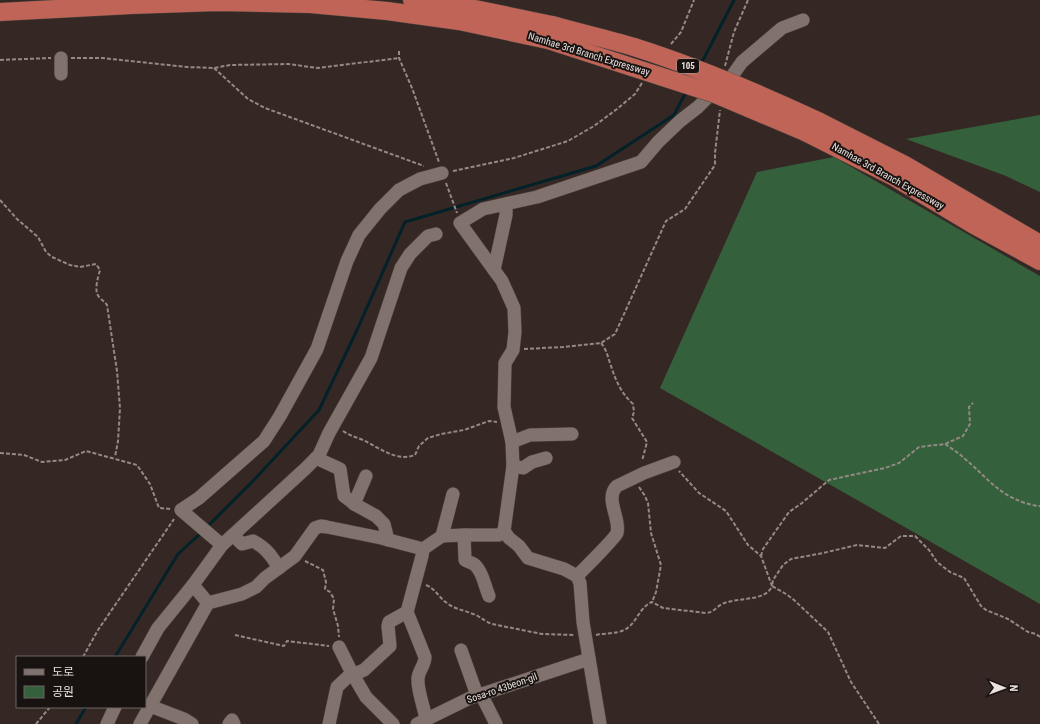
<svg xmlns="http://www.w3.org/2000/svg" width="1040" height="724" viewBox="0 0 1040 724" font-family="'Roboto Condensed','Noto Sans KR',sans-serif">
<rect width="100%" height="100%" fill="#352824"/>
<g fill="#34613b">
<polygon points="1040,115 1040,192 1006,176 906,139"/>
<polygon points="834,157 1040,276 1040,604 660,388 757,172"/>
</g>
<g fill="none" stroke-linecap="round" stroke-linejoin="round">
<g stroke="#022129" stroke-width="3">
<polyline points="701,64 734,0"/>
<polyline points="206,528 253,481 319,410 357,330 405,222 596,166 674,115 687,90"/>
<polyline points="115,657 178,554 202,532"/>
<polyline points="76,724 86,707"/>
</g>
<g stroke="#4d433f" stroke-width="14">
<g id="minor">
<polyline points="61,58 61,74"/>
<polyline points="494,270 506,215 506,204"/>
<polyline points="512,442 530,435 572,434"/>
<polyline points="316,458 340,469 344,496 356,505 376,516 384,524 388,540"/>
<polyline points="513,466 523,468 532,462 546,458"/>
<polyline points="354,504 366,476"/>
<path d="M233 535 242 544 253 541C266 548 271 555 279 568"/>
<path d="M464 535 465 560C469 563 473 562 476 566 483 573 485 587 489 596"/>
<polyline points="442,536 453,494"/>
<polyline points="222,545 181,510 199,498 264,441 280,416 317,349 347,261 359,235 380,209 399,190 420,179 442,173"/>
<path d="M423 549 422 556 407 612 425 657C425 665 419 670 418 678 417 690 424 707 426 719"/>
<path d="M577 576C583 570 615 538 617 533 621 519 604 498 617 486L644 473 674 462"/>
<polyline points="208,603 193,585 222,545 305,469 319,455 329,433 371,358 401,268 410,254 428,236 436,234"/>
<polyline points="339,647 352,673 366,697 393,724"/>
<polyline points="461,650 477,695"/>
<polyline points="142,657 158,628 193,585"/>
<polyline points="481,694 496,724"/>
<polyline points="150,706 184,719 192,724"/>
<polyline points="107,724 115,707"/>
<polyline points="140,724 208,603 242,594 256,587 265,578 295,556 315,528 321,526 327,527 381,538 423,549 442,536 464,535 499,535 504,531"/>
<polyline points="229,724 232,720 234,724"/>
<polyline points="329,724 337,687 352,673 357,673 364,670 390,646 388,626 389,622 407,612"/>
<polyline points="417,724 470,698 589,659"/>
<polyline points="600,724 583,622 580,583 577,576 564,569 528,558 519,546 509,538 504,531 513,466 512,442 504,407 505,363 513,350 515,332 514,308 502,281 460,223 483,209 537,197 641,162 658,142 680,121 698,107 707,98 722,90 742,62 782,28 803,20"/>
</g>
</g>
<g stroke="#4d433f" stroke-width="19">
<g id="highway">
<polyline points="412,0 465,7 552,25"/>
<polyline points="0,12 131,5 218,2 310,4 387,11 459,21 548,40"/>
<polyline points="818,121 905,165 1040,244"/>
<polyline points="805,132 894,177 974,225 1040,261"/>
</g>
</g>
<g stroke="#938985" stroke-width="2" stroke-dasharray="4 2" stroke-linecap="butt">
<polyline points="671,44 681,32 694,0"/>
<polyline points="399,51 399,58 412,88 439,162"/>
<polyline points="71,58 102,58 187,67 214,68 230,65 288,64 318,68 399,58"/>
<polyline points="0,60 51,58"/>
<polyline points="725,66 734,32 748,0"/>
<polyline points="214,68 248,99 265,108 424,166"/>
<polyline points="453,171 514,158 568,141 594,126 617,109 635,94 642,83"/>
<polyline points="446,183 457,213"/>
<path d="M0 200 17 219 38 237 46 252 52 257 70 265 80 267 96 264 100 270C98 278 93 292 100 298 103 301 105 302 107 305L117 371 120 408 118 441 115 457"/>
<path d="M601 343C607 350 608 358 611 366 616 381 621 393 633 404L634 412 632 418 647 442 642 461"/>
<polyline points="524,349 563,347 601,343 615,334 666,221 685,209 715,165 715,153 720,110"/>
<path d="M343 431C350 436 356 437 363 440 380 448 396 462 415 455L419 446 428 438 441 434 464 430 489 421 497 422"/>
<path d="M945 444C952 449 959 453 965 459 987 477 996 493 1025 503 1030 504 1035 506 1040 506"/>
<polyline points="0,453 24,455 42,462 65,460 86,451 137,465 150,484 159,508 171,509"/>
<polyline points="639,487 645,496 648,503 651,533 661,565 656,592 652,602"/>
<polyline points="761,556 763,549 789,512 802,503 829,480 885,468 899,463 919,447 945,444 963,436 970,424 969,407 973,403"/>
<polyline points="305,561 323,570 326,582 325,589 330,592 334,599 333,609 338,626 339,637"/>
<path d="M426 585C436 589 439 598 447 603 454 609 464 610 473 614 480 616 484 621 492 624L542 634 574 635"/>
<polyline points="235,635 284,646 287,641 329,646"/>
<path d="M596 635C605 633 616 634 624 630 637 624 638 608 652 602L663 608 706 613C714 612 715 608 722 604 736 597 766 602 772 586L761 556 748 545 726 511 699 493 679 471"/>
<polyline points="83,657 98,630 174,519"/>
<polyline points="36,724 50,707"/>
<polyline points="879,724 851,682 828,632 794,600 786,594 772,586 773,580 783,565 791,559 823,553 857,545 885,548 901,536 915,536 929,550 937,562 950,572 964,578 981,606 986,610 1008,619 1028,632 1036,634 1040,637"/>
</g>
<use href="#minor" stroke="#81726d" stroke-width="13"/>
<use href="#highway" stroke="#bf6457" stroke-width="18"/>
<g stroke="#4d433f" stroke-width="19" stroke-linecap="butt">
<g id="highway-bridge">
<path d="M552 25C580 33 607 39 634 47 697 67 758 93 818 121"/>
<polyline points="548,40 715,94 805,132"/>
</g>
</g>
<use href="#highway-bridge" stroke="#bf6457" stroke-width="18"/>
</g>
<g text-anchor="middle" dominant-baseline="central" stroke-width="4" stroke-linejoin="round" paint-order="stroke">
<rect fill="#181311" stroke="#aba3a0" stroke-width="1" x="677" y="59" width="22" height="14" rx="3"/>
<g font-size="9" font-weight="bold" fill="#eae1de">
<text x="688" y="66">105</text>
</g>
<g font-size="10" fill="#eae1de" stroke="#181311">
<text transform="translate(589 54) rotate(17)">Namhae 3rd Branch Expressway</text>
<text transform="translate(888 176) rotate(29)">Namhae 3rd Branch Expressway</text>
<text transform="translate(502 688) rotate(-19)">Sosa-ro 43beon-gil</text>
</g>
</g>
<rect x="16" y="656" width="130" height="52" fill="#181311" stroke="#6c6563"/>
<rect x="24" y="669" width="20" height="6" fill="#81726d" stroke="#6c6563"/>
<text x="52" y="676" font-size="12" fill="#eae1de">도로</text>
<rect x="24" y="686" width="20" height="12" fill="#34613b" stroke="#6c6563"/>
<text x="52" y="696" font-size="12" fill="#eae1de">공원</text>
<g transform="translate(1004 688) rotate(91)" stroke="#181311" stroke-width="3" paint-order="stroke">
<path d="M0-3L7 15L0 10L-7 15Z" fill="#eae1de"/>
<text y="-6" font-size="11" font-weight="bold" text-anchor="middle" fill="#eae1de">N</text>
</g>
</svg>
